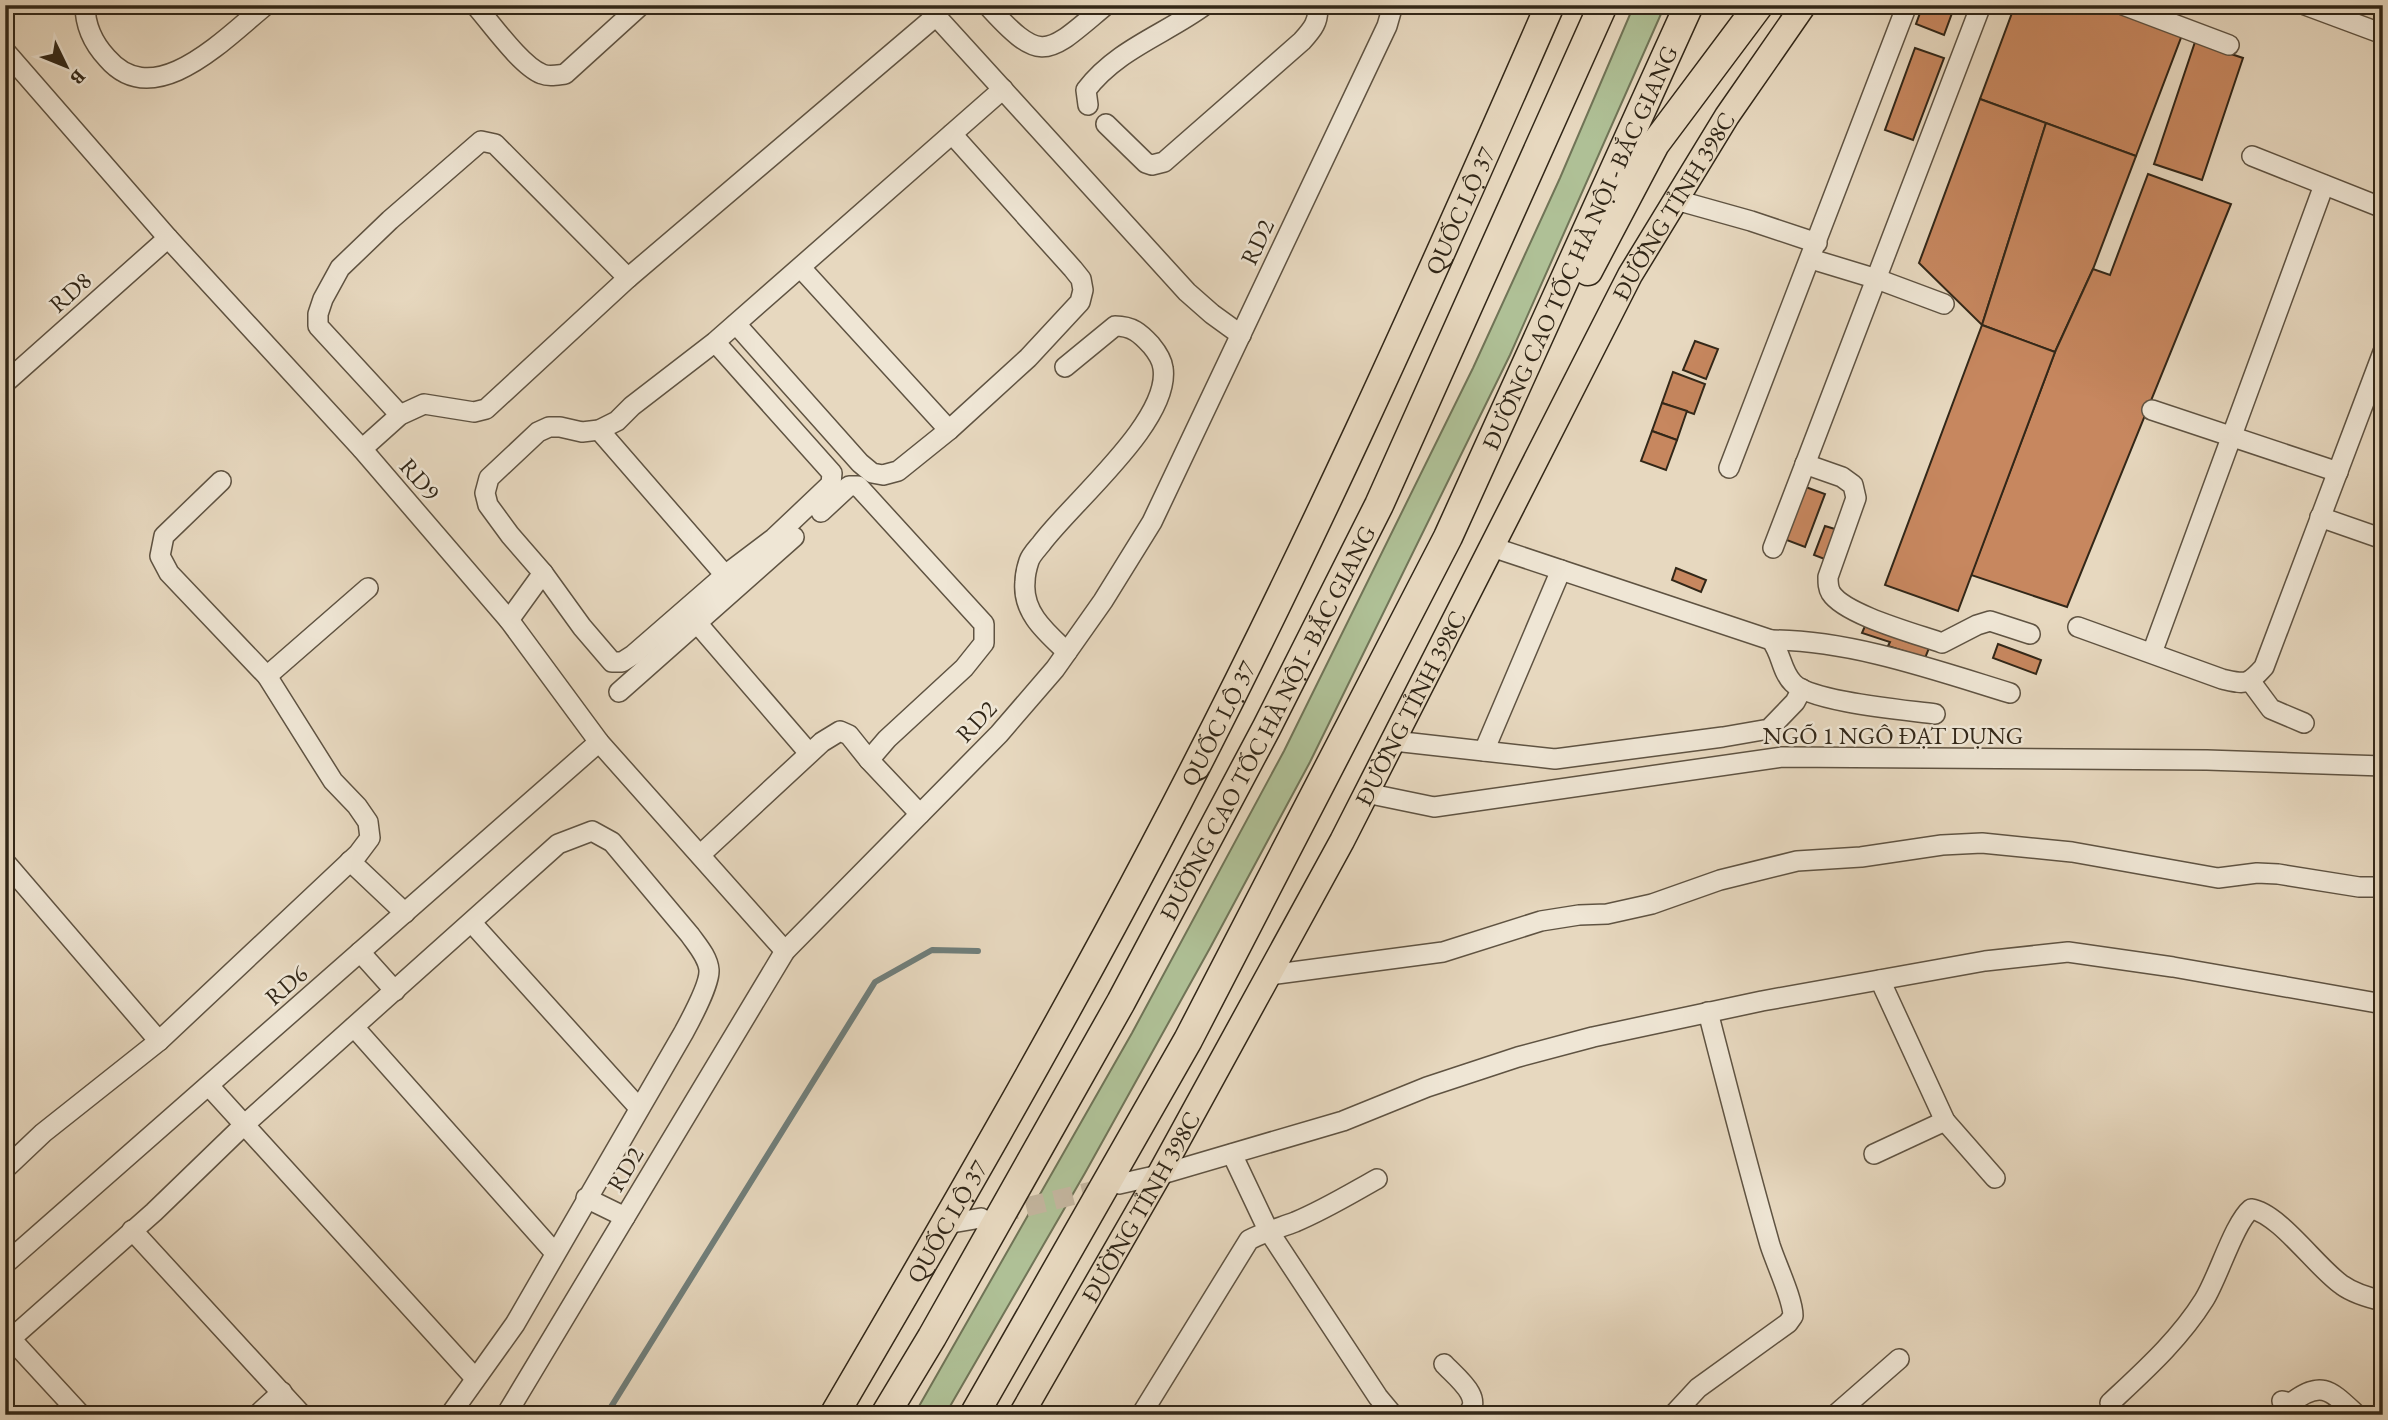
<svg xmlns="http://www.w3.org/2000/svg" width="2388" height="1420" viewBox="0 0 2388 1420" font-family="'EB Garamond',serif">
<rect width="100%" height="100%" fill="#e7d8bf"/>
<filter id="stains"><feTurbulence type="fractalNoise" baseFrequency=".00286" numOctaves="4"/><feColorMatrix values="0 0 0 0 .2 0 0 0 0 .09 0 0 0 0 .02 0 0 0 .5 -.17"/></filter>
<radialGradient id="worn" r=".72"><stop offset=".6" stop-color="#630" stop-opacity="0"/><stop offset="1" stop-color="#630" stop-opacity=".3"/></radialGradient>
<polygon fill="#afc096" stroke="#707457" stroke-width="2" points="1634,5 1665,5 1510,355 1310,762 1210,948 1085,1173 945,1415 914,1415 1132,1033 1284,751 1473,368 1560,178"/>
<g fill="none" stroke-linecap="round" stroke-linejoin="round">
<polyline stroke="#707e7a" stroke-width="6" points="606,1415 875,982 932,950 978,951"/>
</g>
<g fill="#c7875f" stroke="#322718" stroke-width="2">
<polygon points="1923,5 1955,5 1944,35 1916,24"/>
<polygon points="2015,5 2100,5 2182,35 2136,156 1980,99"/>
<polygon points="2195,42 2243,58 2202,180 2154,164"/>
<polygon points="1915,48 1944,58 1913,140 1885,130"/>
<polygon points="1980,99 2046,123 1982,325 1919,263"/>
<polygon points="2046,123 2136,156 2093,269 2055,352 1982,325"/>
<polygon points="2148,174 2231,204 2067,607 1971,575 2055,352 2093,269 2110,275"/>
<polygon points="1982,325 2055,352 1958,611 1885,585"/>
<polygon points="1695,341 1718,349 1706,379 1683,370"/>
<polygon points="1673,372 1705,384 1694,414 1662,403"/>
<polygon points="1662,403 1687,411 1677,440 1652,431"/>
<polygon points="1652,431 1677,440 1666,470 1641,461"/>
<polygon points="1803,486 1825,494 1805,547 1784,539"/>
<polygon points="1825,526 1838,530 1827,560 1814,555"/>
<polygon points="1676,568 1706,580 1701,592 1672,580"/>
<polygon points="1865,626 1929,648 1925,658 1888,646 1890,642 1862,633"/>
<polygon points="1998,644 2041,660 2036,674 1993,658"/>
</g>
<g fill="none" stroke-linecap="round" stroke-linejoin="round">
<polyline stroke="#c3b59e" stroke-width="19" stroke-dasharray="19 10" stroke-linecap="butt" points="998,1214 1108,1187"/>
<g stroke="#5f5342" stroke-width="22">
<g id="minor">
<path d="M85 5C85 25 93 43 107 58 155 114 226 37 266 5"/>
<path d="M475 5C491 23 521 66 542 74 549 77 557 75 565 74L641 5"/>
<polyline points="926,5 1187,292 1212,314 1241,335"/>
<path d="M987 5C1043 67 1047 54 1106 5"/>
<polyline points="2123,5 2229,45"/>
<polyline points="2305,5 2383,34"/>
<polyline points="5,51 168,238 362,449 509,620 599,742 785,951"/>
<path d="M1088 105 1086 90C1117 49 1166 34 1205 5"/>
<path d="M1106 124 1146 163 1152 165 1164 162 1302 41C1312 30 1320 21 1317 5"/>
<polyline points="2252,156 2383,208"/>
<polyline points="1676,200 1751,221 1817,243"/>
<polyline points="1811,259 1877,279 1944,304"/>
<polyline points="801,268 949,430"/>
<polyline points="736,324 860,463 872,473 883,475 898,471 949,430 1028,358 1080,302 1083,290 1081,279 1073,269 952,134"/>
<polyline points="715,342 832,473 831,484 774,538 725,575 633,655 622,662 612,662 582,627 543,573 510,535 488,505 485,493 489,478 538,432 549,427 560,427 582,432 599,430 617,421 632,406 715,342 1003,89"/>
<path d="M1065 367 1115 326C1132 326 1140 333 1151 345 1156 351 1162 360 1163 368 1171 421 1072 502 1041 544 1037 549 1031 555 1029 561 1027 567 1025 576 1025 582 1022 613 1047 633 1067 652"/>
<polyline points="5,383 168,238"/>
<polyline points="2152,410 2338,472"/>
<polyline points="400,415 318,326 318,314 323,299 340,268 390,220 481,141 495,144 628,278"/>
<polyline points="599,430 725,575"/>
<polyline points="362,449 400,415 424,404 474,412 486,409 628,278 936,16"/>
<path d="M1805 464 1842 477 1853 485 1856 498 1828 577C1828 583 1828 588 1831 593 1845 615 1917 634 1942 643L1977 625 1990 621 2030 634"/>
<polyline points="1729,468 1907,5"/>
<polyline points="821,512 849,486 858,486 984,624 984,643 964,668 887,739 869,760 920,814"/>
<polyline points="2320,517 2383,539"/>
<path d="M1492 547 1771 640C1782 654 1781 671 1793 683 1811 702 1906 710 1935 714"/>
<polyline points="1773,548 1981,5"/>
<polyline points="509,620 543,573"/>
<polyline points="697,623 809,753"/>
<path d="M2078 627 2222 679C2245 684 2247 686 2264 667L2383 352"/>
<path d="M1771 640C1850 640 1935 670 2010 693"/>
<polyline points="2152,653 2324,185"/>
<polyline points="267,676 368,588"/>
<polyline points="2251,682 2271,709 2304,723"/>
<polyline points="619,692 794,537"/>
<polyline points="1394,741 1555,759 1723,737 1769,729 1795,702 1802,689"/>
<polyline points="1484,751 1561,570"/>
<polyline points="1366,793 1434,807 1782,757 2207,760 2383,766"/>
<polyline points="700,855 822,742 840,731 849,735 869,760"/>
<polyline points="350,861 405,913"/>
<polyline points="5,862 159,1041"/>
<polyline points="472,923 639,1108"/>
<polyline points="360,952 395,991"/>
<polyline points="1269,975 1443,952 1541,921 1579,915 1607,914 1652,904 1720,880 1797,861 1861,857 1942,845 1982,843 2072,852 2218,878 2257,873 2278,874 2359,887 2383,887"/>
<polyline points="1880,980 1945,1121 1995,1178"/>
<polyline points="354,1027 555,1253"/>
<polyline points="209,1086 475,1378"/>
<polyline points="1232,1154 1268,1230 1378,1397 1393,1415"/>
<polyline points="1874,1154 1945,1121"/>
<polyline points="5,1169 43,1133 159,1041 358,854 370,838 368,822 357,806 333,781 267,676 169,573 160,556 164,536 221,481"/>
<polyline points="1119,1184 1159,1175 1343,1121 1427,1087 1518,1057 1593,1037 1762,1001 1985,961 2068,952 2173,967 2383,1004"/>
<polyline points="586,1198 625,1217"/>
<polyline points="946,1224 981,1218"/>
<polyline points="132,1230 302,1415"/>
<polyline points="5,1264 599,742"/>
<polyline points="11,1339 81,1415"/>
<path d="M5 1344 154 1212 244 1125 558 844 592 831 612 842 690 935C697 945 708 957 709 970 710 984 691 1019 684 1032L515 1324 450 1415"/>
<path d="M1444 1364C1456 1377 1486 1399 1466 1415"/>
<path d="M2282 1401 2291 1403C2322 1379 2331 1391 2357 1415"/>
<path d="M2110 1403C2144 1371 2179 1340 2204 1300 2218 1278 2234 1223 2251 1209 2279 1213 2317 1268 2342 1285 2353 1293 2370 1298 2383 1301"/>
<polyline points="257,1415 282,1392"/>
<polyline points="506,1415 785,951 999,734 1055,669 1103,601 1152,522 1387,26 1393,5"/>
<path d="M1141 1415 1249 1240C1264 1232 1279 1228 1295 1222 1324 1210 1350 1194 1377 1179"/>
<path d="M1673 1415 1698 1388 1788 1323 1793 1316C1793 1299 1776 1264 1770 1245 1748 1168 1728 1090 1708 1012"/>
<polyline points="1835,1415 1899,1359"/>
<polyline points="2382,1415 2383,1413"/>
</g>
</g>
<g stroke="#322718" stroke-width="27">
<g id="major">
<path id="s1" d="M1021 1415 1159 1175 1342 841 1630 275 1727 116 1804 5"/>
</g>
</g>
<g stroke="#322718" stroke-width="31">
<g id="highway">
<polyline points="1588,271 1655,144 1759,5"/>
<path id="s2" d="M834 1415C944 1227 1053 1039 1154 847 1299 572 1426 289 1550 5"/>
<path id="s3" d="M885 1415 932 1337 1121 1002 1267 727 1379 505 1603 5"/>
<path id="s4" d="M974 1415 1188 1040 1448 537 1689 5"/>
</g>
</g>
<use href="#minor" stroke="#efe6d5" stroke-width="19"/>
<use href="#major" stroke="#e7d8bf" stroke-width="24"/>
<use href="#highway" stroke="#e7d8bf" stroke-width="28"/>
</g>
<g text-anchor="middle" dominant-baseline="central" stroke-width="5" stroke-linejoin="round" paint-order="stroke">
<g font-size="24" fill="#322718" stroke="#efe6d5">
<text stroke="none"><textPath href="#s1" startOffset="1374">ĐƯỜNG TỈNH 398C</textPath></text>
<text stroke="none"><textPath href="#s2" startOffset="1358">QUỐC LỘ 37</textPath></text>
<text transform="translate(1257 242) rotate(-65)">RD2</text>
<text stroke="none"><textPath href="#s4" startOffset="1316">ĐƯỜNG CAO TỐC HÀ NỘI - BẮC GIANG</textPath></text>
<text transform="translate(70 292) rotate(-42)">RD8</text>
<text transform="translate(420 479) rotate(49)">RD9</text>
<text stroke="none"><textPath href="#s1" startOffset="807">ĐƯỜNG TỈNH 398C</textPath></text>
<text transform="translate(976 721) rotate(-47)">RD2</text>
<text stroke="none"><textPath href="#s2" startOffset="791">QUỐC LỘ 37</textPath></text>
<text stroke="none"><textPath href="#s3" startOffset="791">ĐƯỜNG CAO TỐC HÀ NỘI - BẮC GIANG</textPath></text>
<text x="1893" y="735">NGÕ 1 NGÔ ĐẠT DỤNG</text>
<text transform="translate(286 985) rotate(-41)">RD6</text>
<text transform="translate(625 1169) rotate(-59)">RD2</text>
<text stroke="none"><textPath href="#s1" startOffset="240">ĐƯỜNG TỈNH 398C</textPath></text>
<text stroke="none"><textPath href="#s2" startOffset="224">QUỐC LỘ 37</textPath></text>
</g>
</g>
<rect width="2388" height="1420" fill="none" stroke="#e7d8bf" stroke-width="28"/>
<rect x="7" y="7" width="2374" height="1406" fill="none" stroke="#322718" stroke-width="3.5"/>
<rect x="14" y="14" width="2360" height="1392" fill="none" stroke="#322718" stroke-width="2"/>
<g transform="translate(66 66) rotate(133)" stroke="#efe6d5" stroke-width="5" paint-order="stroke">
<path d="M0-5L12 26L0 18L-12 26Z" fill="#322718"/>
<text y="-10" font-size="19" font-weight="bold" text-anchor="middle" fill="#322718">B</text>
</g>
<rect width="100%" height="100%" filter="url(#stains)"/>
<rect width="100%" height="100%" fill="url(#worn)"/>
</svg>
